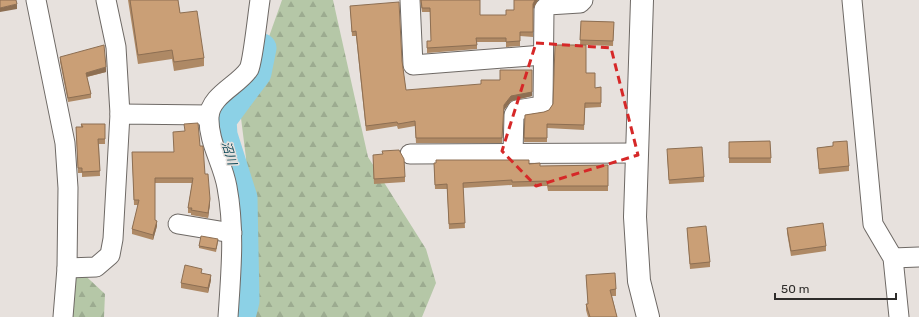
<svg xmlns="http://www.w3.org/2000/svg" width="919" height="317" viewBox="0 0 919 317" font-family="Rubik,'Noto Sans JP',sans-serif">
<defs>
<pattern id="forest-firs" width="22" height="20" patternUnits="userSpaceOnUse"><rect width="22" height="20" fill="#b5c7a7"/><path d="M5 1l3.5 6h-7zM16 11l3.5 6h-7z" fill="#9cab90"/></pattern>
</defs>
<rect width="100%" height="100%" fill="#e7e1dd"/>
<g fill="url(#forest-firs)">
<polygon points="282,0 333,0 368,157 426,249 436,283 422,317 249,317 246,158 240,110 260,62"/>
<polygon points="76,267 105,294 104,317 72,317"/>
</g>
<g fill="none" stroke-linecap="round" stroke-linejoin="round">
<polyline stroke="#8cd1e6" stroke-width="29" points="241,317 245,301 243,198 223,135 222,120 257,73 262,48"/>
<g stroke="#6e6965" stroke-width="21">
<g id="street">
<polyline points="36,0 65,143 68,188 67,268 63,317"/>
<polyline points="106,0 116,47 120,114"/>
<polyline points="410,0 413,65 543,55"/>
<polyline points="852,0 873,224 893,258 899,317"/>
<polyline points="513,153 514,115 517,110 542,106 543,104 544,9 548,5 580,3 583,0"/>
<polyline points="410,154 638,153"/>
<polyline points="178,224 232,233"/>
<polyline points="893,258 919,257"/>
<polyline points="67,268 96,267 110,255 113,239 120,114 209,115"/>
<path d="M228 317C231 273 235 230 227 187 223 163 208 142 209 117 210 95 239 85 249 69 253 61 258 12 260 0"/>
</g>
</g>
<g stroke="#6e6965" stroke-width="24">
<polyline id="secondary" points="642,0 635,217 639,281 648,317"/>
</g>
<use href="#street" stroke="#fff" stroke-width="19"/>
<use href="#secondary" stroke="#fff" stroke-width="22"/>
</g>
<g fill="#ae8965">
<polygon points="128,0 178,0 180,13 204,58 204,66 174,71 172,59 138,64"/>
<polygon points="420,0 480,0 480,15 506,15 514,10 514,0 538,0 533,9 533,37 520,36 520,46 506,47 506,42 477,42 477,49 427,53 427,41 431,41 430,12 422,12"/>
<polygon points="350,6 402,61 406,90 532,96 511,101 504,110 502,143 416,143 415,126 398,129 397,126 366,131 356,36 352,36"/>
<polygon points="581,21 614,22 613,46 586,45 586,73 595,88 601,87 601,107 585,108 584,130 547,128 547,142 524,142 525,115 544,112 549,110 553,104 580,45"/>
<polygon points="60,57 106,72 87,77 91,94 91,98 68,102 60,62"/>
<polygon points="81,124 105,124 105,144 99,144 100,176 82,177 82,173 78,173 76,127 81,127"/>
<polygon points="770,141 771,163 729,163 729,142"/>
<polygon points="833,142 849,166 849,171 819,174 817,148 833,146"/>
<polygon points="200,146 205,174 210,204 208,218 191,215 191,213 188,213 188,208 192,183 155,183 155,220 157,226 153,240 132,234 132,229 138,205 134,205 132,152 174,152"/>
<polygon points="667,154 704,177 704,182 669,184"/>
<polygon points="373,160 405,177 405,182 374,184"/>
<polygon points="434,163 529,164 540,166 608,165 608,191 548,191 547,186 512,187 512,185 463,188 465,228 449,229 447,189 435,189"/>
<polygon points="687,228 710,262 710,267 690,269"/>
<polygon points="787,228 826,246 826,251 791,256 787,233"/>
<polygon points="218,242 216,252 199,248 199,246"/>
<polygon points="202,273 211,280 208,293 181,288 181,283"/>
<polygon points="586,275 616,289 616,296 612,296 617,317 588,317 586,310 586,304 588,304"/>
</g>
<g fill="#8d6f53">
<polygon points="535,0 538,0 533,9 533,37 533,4"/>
<polygon points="17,4 17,9 0,12 0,8"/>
<polygon points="106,67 106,72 86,77 86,73"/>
<polygon points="532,70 532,96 511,101 504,110 502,143 504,105"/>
<polygon points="210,199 210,204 208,218 208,213"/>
<polygon points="157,221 157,226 153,240 153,235"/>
<polygon points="211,275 211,280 208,293 208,288"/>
</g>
<g fill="#ca9f76" stroke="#8d6f53">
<polygon points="0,0 16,0 17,4 0,8"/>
<polygon points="130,0 178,0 180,13 197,11 204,58 174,62 172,50 138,55"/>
<polygon points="421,0 480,0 480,15 506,15 506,10 514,10 514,0 535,0 533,4 533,32 520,32 520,41 506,42 506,38 476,38 477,45 427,48 427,41 431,41 430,8 422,8"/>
<polygon points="399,2 402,61 406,90 481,84 481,80 500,80 500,70 532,70 532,92 511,96 504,105 502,138 416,138 415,121 398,124 397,122 366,126 356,31 352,32 350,6"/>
<polygon points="581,21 614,22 613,41 580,40"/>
<polygon points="104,45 106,67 86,73 91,94 68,98 60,57"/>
<polygon points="555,45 586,45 586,73 595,73 595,88 601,87 601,103 585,103 584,125 547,124 547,138 524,138 525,115 544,112 549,110 553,104"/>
<polygon points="198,123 200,146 203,146 205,174 208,174 210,199 208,213 191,210 192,208 188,208 193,178 155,178 155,220 157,221 153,235 132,229 139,200 134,200 132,152 174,152 173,132 185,131 184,124"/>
<polygon points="81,124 105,124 105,139 98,139 100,171 82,172 82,168 78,168 76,127 83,127"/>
<polygon points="770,141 771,158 729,158 729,142"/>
<polygon points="847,141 849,166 819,169 817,148 833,146 833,142"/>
<polygon points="702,147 704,177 669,180 667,149"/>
<polygon points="399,150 404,159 405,177 374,179 373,155 383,154 382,151"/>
<polygon points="436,160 529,160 529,164 540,163 540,166 608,165 608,186 548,186 547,181 512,182 512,180 463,183 465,223 449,224 447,184 435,185 434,163 436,163"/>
<polygon points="823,223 826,246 791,251 787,228"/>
<polygon points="706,226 710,262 690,264 687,228"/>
<polygon points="201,236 218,239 216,249 199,246"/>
<polygon points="185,265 202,269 201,273 211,275 208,288 181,283"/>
<polygon points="615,273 616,289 610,290 617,317 590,317 586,304 588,304 586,275"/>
</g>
<path fill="none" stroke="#d62828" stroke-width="3" stroke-dasharray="8 5" stroke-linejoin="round" d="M536 43 611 48 638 155 536 186 502 151Z"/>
<g text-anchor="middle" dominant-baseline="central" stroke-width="3" stroke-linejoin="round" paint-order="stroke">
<g font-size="12" font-style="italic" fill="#0c4858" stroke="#e7e1dd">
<text transform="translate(229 153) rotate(73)">沼川</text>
</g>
</g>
<path d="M775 293v6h121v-6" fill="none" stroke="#2e2c2a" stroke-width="2"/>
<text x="781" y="293" font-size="12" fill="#2e2c2a" stroke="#e7e1dd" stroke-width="3" paint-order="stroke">50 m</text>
</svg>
